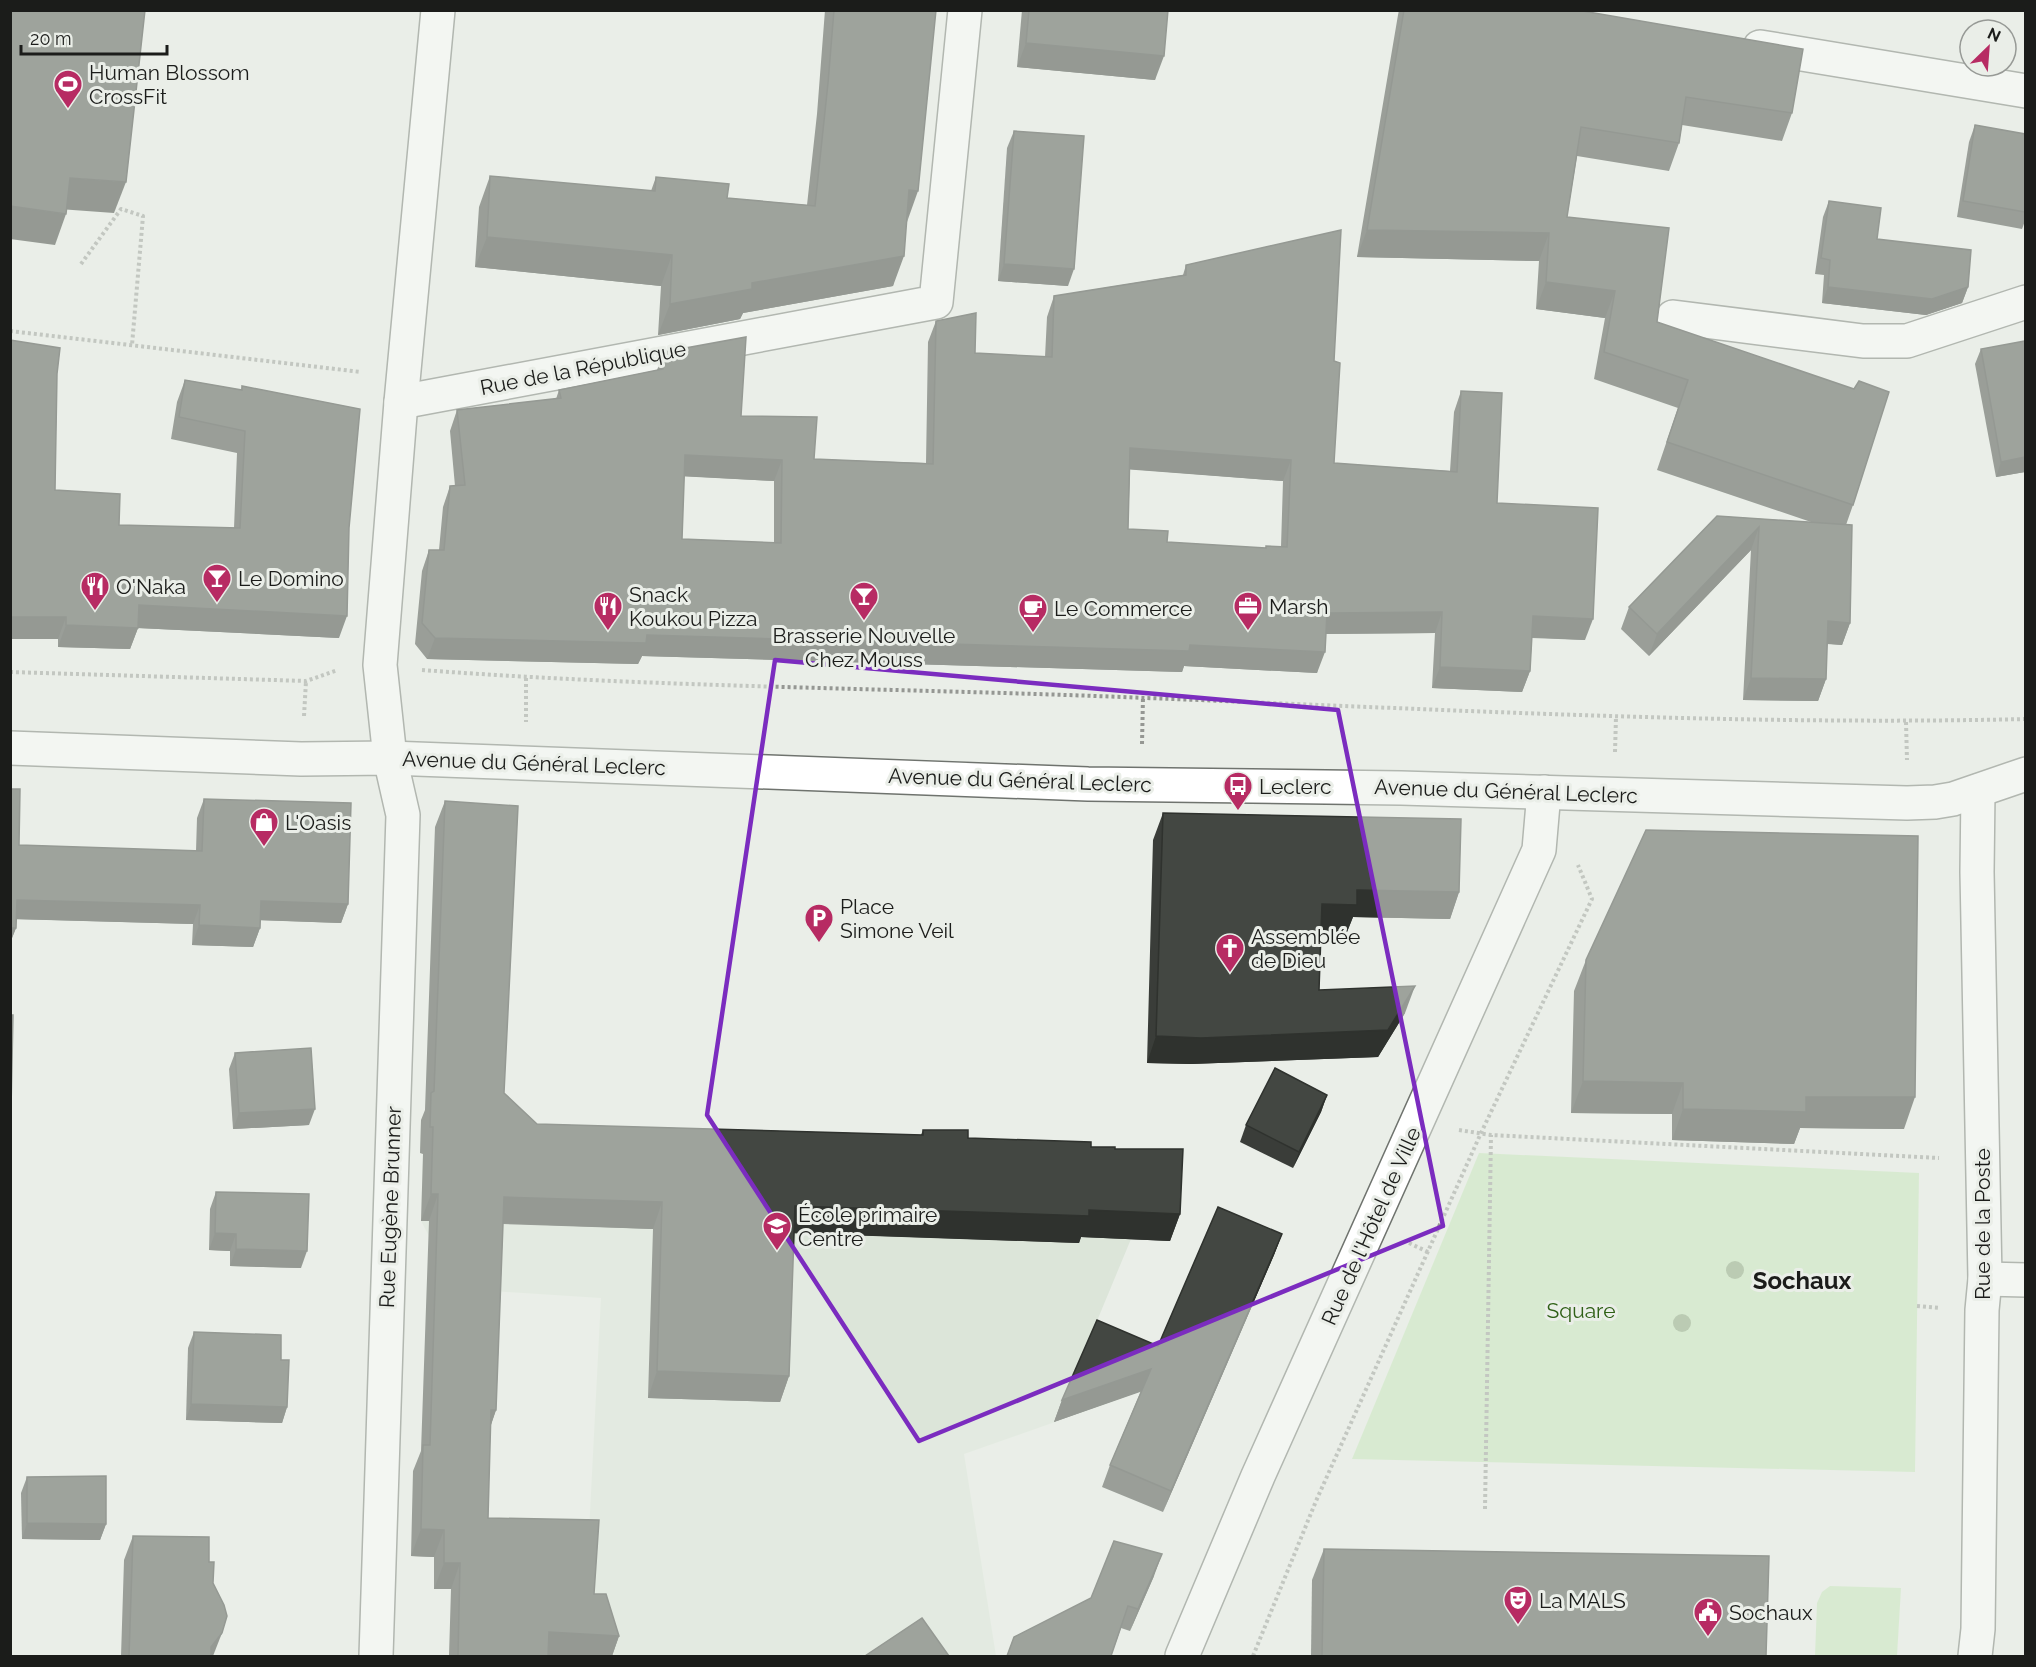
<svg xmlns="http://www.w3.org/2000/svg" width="2036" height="1667" viewBox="0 0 2036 1667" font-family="Raleway,sans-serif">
<rect width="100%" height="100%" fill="#eaeee8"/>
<polygon fill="#dce5d9" points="435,827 495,1119 528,1151 1133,1175 1131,1239 1055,1422 964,1454 996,1656 607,1656 586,1591 601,1298 492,1291 429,1236 421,1221 423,1154 420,1153 421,1120 425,1118"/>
<g fill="#c4e5b7">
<polygon points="1479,1153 1919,1173 1915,1472 1352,1459"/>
<polygon points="1830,1586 1901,1588 1897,1656 1815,1656 1817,1603 1822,1592"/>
</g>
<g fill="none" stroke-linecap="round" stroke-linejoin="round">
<g stroke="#6f736e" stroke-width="36">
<g id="street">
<polyline points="1760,47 2026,91"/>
<polyline points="1673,317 1863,341 1907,341 2026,302"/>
<polyline points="401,402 936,302 965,10"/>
<polyline points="10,748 301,759 390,758 1088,784 1401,788 1907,803 1935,802 1953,799 2026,774"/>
<polyline points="1985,1279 2026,1280"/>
<polyline points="376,1656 403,815 390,758 380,665 401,402 438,10"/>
<polyline points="1182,1656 1258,1476 1539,850 1544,792"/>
<polyline points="1975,1656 1978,1629 1982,1310 1985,1279 1977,872 1978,791"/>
</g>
</g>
<g stroke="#959793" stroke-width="4" stroke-dasharray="3 3" stroke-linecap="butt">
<polyline points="81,264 121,209 143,216 132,345"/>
<polyline points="10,331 361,372"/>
<path d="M422 670C663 688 906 688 1147 698 1440 709 1733 726 2026 719"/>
<polyline points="10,672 306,681 338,670"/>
<polyline points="526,678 526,722"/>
<polyline points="304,716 306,681"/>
<polyline points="1906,722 1907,760"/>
<polyline points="1142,744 1143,697"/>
<polyline points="1615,752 1616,717"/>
<polyline points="1459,1130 1491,1135 1939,1158"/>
<polyline points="1409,1243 1428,1252"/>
<polyline points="1917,1306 1940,1308"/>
<polyline points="1485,1509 1491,1135"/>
<polyline points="1253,1656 1316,1501 1481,1133 1592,899 1578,865"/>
</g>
<use href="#street" stroke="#fff" stroke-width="33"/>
</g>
<g fill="#83a074">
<circle cx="1735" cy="1270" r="9"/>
<circle cx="1682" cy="1323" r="9"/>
</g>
<g fill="#3a3d39" fill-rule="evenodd">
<polygon points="825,10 936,10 907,221 893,286 743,313 740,319 658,335 661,286 475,267 479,207 490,176 651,191 656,177 727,198 807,205 817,114"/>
<polygon points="1022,10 1168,10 1155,80 1017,67"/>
<polygon points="1399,10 1577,10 1792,113 1782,141 1682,125 1679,143 1669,171 1577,156 1567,217 1657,322 1853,505 1846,525 1850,623 1842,645 1827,644 1826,679 1818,701 1743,700 1751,550 1649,656 1621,629 1629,607 1717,516 1811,522 1657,470 1678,408 1594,379 1605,318 1536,309 1539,261 1357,257 1398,15"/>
<polygon points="1975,125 2025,134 2025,221 2022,229 1957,217 1969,142"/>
<polygon points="1014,131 1068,286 998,281 1007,148"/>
<polygon points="1829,201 1877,239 1968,287 1962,303 1926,315 1822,303 1824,275 1815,274 1823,217"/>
<path d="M1186 265 1334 361V463L1450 471 1454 412 1461 391 1497 503 1585 640 1532 638 1530 671 1522 692 1432 688 1435 633 1325 634 1317 673 1184 666 1182 672 642 656 638 664 427 659 415 644 422 571 429 550H439L443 507 450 486H455L450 431 457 410 556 399 559 390 657 370 664 352 741 416 814 459 926 463 928 342 936 321 975 353 1045 357 1047 317 1054 296 1183 275ZM1130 469 1283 481 1281 547 1265 548 1167 542 1128 529ZM684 476 774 481V543L682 539Z"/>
<polygon points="1981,349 2025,472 1996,477 1975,364"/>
<polygon points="57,374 55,490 119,525 234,528 237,453 171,439 177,402 185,380 241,390 242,386 339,638 138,628 130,649 58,647 58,639 10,639"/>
<polygon points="10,789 19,845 196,851 197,818 204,799 348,904 341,923 260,920 260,928 253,947 192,945 193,924 16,919 16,928 10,943"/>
<polygon points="445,801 504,1093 537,1124 921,1135 923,1130 968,1138 1115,1149 1180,1214 1170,1241 1081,1237 1079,1243 794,1233 789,1376 780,1402 648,1398 653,1229 503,1224 496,1410 490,1427 488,1518 594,1594 619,1636 612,1656 449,1656 451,1589 434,1589 434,1557 411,1556 413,1471 421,1451 429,1221 421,1221 423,1154 420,1153 421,1120 425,1110 435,827"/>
<polygon points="1163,813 1459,892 1450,919 1353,917 1347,932 1321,931 1319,990 1405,1013 1378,1057 1191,1064 1147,1063 1153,840"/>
<polygon points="1586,960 1904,1129 1800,1128 1794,1144 1672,1140 1672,1114 1571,1113 1574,991"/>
<polygon points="235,1053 309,1125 233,1129 229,1069"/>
<polygon points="1327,1095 1321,1112 1293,1168 1240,1142 1246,1125"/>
<polygon points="216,1192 301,1268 230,1266 230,1251 209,1250 210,1209"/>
<polygon points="1282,1234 1274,1255 1163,1512 1102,1487 1110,1465 1141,1391 1054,1422 1062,1400 1158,1346"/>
<polygon points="194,1332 281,1360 287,1407 282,1423 186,1420 188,1348"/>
<polygon points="27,1477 106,1524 100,1540 22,1539 21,1493"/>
<polygon points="133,1536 209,1562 213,1583 213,1656 121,1656 124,1560"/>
<polygon points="1324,1549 1766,1656 1311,1656 1312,1580"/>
<polygon points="1154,1576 1130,1631 1121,1628 1111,1656 1007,1656 1014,1637"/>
</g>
<g fill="#2f322e">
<polygon points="1026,43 1164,56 1155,80 1017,67"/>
<polygon points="70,178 126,182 114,213 59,209"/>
<polygon points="909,190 918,191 907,222"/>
<polygon points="10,206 66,214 55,245 10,239"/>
<polygon points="1367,230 1549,233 1539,261 1357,257"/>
<polygon points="487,237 672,255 661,286 475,267"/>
<polygon points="904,256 893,286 743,313 740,319 658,335 670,304 752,283"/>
<polygon points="1004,264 1074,269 1068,286 998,281"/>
<polygon points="1546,282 1615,291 1605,318 1536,309"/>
<polygon points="1828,287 1968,287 1962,303 1926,315 1822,303"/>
<polygon points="1130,448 1291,460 1283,481 1123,469"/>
<polygon points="685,455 782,460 774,481 677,476"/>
<polygon points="2025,457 2025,472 1996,477 2001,462"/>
<polygon points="1759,527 1751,550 1649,656 1657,634"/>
<polygon points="139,605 347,616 339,638 138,628 130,649 58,647 66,625"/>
<polygon points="1442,612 1435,633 1319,634 1327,613"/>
<polygon points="1533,616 1593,619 1585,640 1525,637"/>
<polygon points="10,617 66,617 58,639 10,639"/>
<polygon points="1828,621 1850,623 1842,645 1820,643"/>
<polygon points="647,635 1190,645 1325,652 1317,673 1184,666 1182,672 642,656 638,664 427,659 435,638"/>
<polygon points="1440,667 1530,671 1522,692 1432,688"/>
<polygon points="1751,678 1826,679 1818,701 1743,700"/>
<polygon points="1357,890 1459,892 1450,919 1353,917 1347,932 1313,931 1322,904"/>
<polygon points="17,900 200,905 193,924 10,919"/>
<polygon points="261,901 348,904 341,923 254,920"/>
<polygon points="199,925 260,928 253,947 192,945"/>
<polygon points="10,928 16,928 10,943"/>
<polygon points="1415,986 1405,1013 1378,1057 1191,1064 1147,1063 1156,1036"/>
<polygon points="1583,1081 1683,1083 1672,1114 1571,1113"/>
<polygon points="1327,1095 1321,1112 1293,1168 1299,1152"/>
<polygon points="1806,1097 1915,1097 1904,1129 1800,1128 1794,1144 1672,1140 1683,1109"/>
<polygon points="315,1109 309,1125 233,1129 239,1113"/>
<polygon points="431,1194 438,1194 429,1221 421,1221"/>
<polygon points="504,1197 662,1202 653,1229 494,1223"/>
<polygon points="795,1206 1089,1210 1180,1214 1170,1241 1081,1237 1079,1243 786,1233"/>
<polygon points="215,1233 236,1234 230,1251 209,1250"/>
<polygon points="1282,1234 1274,1255 1163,1512 1171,1491"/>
<polygon points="236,1249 307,1251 301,1268 230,1266"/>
<polygon points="1151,1369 1143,1391 1054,1422 1062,1400"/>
<polygon points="657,1371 789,1376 780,1402 648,1398"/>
<polygon points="191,1404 287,1407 282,1423 186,1420"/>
<polygon points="491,1410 496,1410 487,1437"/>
<polygon points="27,1523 106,1524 100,1540 22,1539"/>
<polygon points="421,1529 444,1530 434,1557 411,1556"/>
<polygon points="1162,1554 1154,1576 1130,1631 1138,1609"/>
<polygon points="444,1563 460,1563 451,1589 434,1589"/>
<polygon points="549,1632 619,1636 612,1656 540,1656"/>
<polygon points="222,1633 213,1656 207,1656 211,1647"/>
</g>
<g fill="#434742" stroke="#2f322e" stroke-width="1.5" fill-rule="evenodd">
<polygon points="10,10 145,10 126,182 70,178 66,214 10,206"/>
<polygon points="834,10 936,10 918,191 909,190 904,256 752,283 752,289 670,304 672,255 487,237 490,176 655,191 656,177 729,184 727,198 815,206 828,83"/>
<polygon points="1029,10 1168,10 1164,56 1026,43"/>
<polygon points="1404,10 1577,10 1803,49 1792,113 1686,97 1679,143 1581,127 1567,217 1669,228 1657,322 1854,389 1859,381 1889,392 1853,505 1667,442 1688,380 1604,352 1615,291 1546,282 1549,233 1367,230"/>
<polygon points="1975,125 2025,134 2025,212 1963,201"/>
<polygon points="1014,131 1084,136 1074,269 1004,264"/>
<polygon points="1829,201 1881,208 1877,239 1971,250 1968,287 1932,299 1828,287 1830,260 1821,258"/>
<path d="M1341 230 1334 361 1340 363 1334 463 1457 472 1461 391 1502 393 1497 503 1598 508 1593 619 1533 616 1530 671 1440 667 1442 612 1327 613 1325 652 1190 645 1189 651 647 635 646 643 435 638 422 623 429 550H444L450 486 465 485 457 410 561 398 559 390 663 369 664 352 746 337 741 416 817 417 814 459 933 464 936 321 976 313 975 353 1052 357 1054 296 1186 275V265ZM1130 448 1291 460 1287 547 1266 546V548L1167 542 1168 531 1128 529ZM685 455 782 460 781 543 682 539Z"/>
<polygon points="10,340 60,348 57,374 55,490 120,494 119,525 240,528 245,431 179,417 185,380 242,390 242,386 360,409 349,528 347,616 139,605 138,628 66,625 66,617 10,617"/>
<polygon points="2025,341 2025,457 2001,462 1981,349"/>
<polygon points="1717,516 1852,525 1850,623 1828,621 1826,679 1751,678 1759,527 1657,634 1629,607"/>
<polygon points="10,789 20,789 19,845 202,851 204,799 351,803 348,904 261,901 260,928 199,925 200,905 17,900 16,928 10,928"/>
<polygon points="445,801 518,806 504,1093 537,1124 923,1135 923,1130 968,1130 968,1138 1091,1142 1091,1147 1115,1147 1115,1149 1183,1149 1180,1214 1089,1210 1089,1216 795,1206 789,1376 657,1371 662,1202 504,1197 496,1410 491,1410 488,1518 599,1520 594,1594 606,1594 619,1636 549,1632 548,1656 458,1656 460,1563 444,1563 444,1530 421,1529 423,1445 430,1445 438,1194 431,1194 433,1127 430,1127 431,1093 434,1091"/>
<polygon points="1163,813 1461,819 1459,892 1357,890 1357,905 1322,904 1319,990 1415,986 1388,1030 1201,1038 1156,1036"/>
<polygon points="1646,830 1918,836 1915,1097 1806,1097 1806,1112 1683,1109 1683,1083 1583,1081 1586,960"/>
<polygon points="10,1015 13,1015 11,1109 10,1109"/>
<polygon points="311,1048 315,1109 239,1113 235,1053"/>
<polygon points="1275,1068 1327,1095 1299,1152 1246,1125"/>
<polygon points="216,1192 309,1194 307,1251 236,1249 236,1234 215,1233"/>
<polygon points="1218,1207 1282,1234 1171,1491 1110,1465 1151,1369 1062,1400 1097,1320 1158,1346"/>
<polygon points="194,1332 281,1335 281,1360 289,1360 287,1407 191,1404"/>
<polygon points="106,1476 106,1524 27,1523 27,1477"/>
<polygon points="133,1536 209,1537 209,1562 214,1562 213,1583 224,1605 227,1616 222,1633 211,1647 211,1656 129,1656"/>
<polygon points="1114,1541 1162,1554 1138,1609 1128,1606 1111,1656 1007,1656 1014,1637 1091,1598"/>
<polygon points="1324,1549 1769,1556 1766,1656 1322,1656"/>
<polygon points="922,1618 949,1656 865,1656"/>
</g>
<path d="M0 0H2036V1667H0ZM775 660 1338 710 1443 1226 919 1441 707 1115Z" fill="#eaeee8" fill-opacity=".55" fill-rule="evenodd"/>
<path fill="none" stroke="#7b2cbf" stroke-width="4.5" stroke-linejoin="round" d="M775 660 1338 710 1443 1226 919 1441 707 1115Z"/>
<defs>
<g id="stadium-pin" transform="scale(1.5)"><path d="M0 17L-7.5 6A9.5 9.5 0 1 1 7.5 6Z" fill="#b72b63" stroke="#eaeee8"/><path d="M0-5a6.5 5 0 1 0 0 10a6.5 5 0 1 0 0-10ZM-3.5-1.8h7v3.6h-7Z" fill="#fff"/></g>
<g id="bar-pin" transform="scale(1.5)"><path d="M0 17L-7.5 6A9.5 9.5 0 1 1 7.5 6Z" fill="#b72b63" stroke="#eaeee8"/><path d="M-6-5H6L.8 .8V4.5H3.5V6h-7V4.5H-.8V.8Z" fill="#fff"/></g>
<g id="restaurant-pin" transform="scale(1.5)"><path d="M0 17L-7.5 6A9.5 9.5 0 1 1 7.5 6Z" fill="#b72b63" stroke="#eaeee8"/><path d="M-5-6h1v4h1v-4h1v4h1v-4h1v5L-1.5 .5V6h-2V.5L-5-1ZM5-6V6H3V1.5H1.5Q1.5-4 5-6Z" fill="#fff"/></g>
<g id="office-pin" transform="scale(1.5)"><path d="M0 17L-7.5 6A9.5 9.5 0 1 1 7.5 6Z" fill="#b72b63" stroke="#eaeee8"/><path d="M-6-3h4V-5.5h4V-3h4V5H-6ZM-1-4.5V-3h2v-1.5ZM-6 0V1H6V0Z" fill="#fff"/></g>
<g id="cafe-pin" transform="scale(1.5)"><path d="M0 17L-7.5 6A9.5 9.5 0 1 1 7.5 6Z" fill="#b72b63" stroke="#eaeee8"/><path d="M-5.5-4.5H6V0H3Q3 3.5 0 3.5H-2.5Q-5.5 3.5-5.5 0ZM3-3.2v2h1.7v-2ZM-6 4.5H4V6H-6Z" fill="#fff"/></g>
<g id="bus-pin" transform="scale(1.5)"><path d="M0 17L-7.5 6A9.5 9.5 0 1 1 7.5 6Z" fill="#b72b63" stroke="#eaeee8"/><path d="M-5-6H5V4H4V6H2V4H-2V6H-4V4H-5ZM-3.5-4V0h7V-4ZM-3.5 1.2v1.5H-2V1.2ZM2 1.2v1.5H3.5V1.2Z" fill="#fff"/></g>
<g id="shop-pin" transform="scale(1.5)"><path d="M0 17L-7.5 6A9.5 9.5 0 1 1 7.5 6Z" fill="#b72b63" stroke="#eaeee8"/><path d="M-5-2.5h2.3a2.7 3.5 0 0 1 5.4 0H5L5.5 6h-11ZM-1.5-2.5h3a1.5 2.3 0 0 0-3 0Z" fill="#fff"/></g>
<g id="parking-pin" transform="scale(1.5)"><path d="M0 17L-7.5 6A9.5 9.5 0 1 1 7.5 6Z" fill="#b72b63" stroke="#eaeee8"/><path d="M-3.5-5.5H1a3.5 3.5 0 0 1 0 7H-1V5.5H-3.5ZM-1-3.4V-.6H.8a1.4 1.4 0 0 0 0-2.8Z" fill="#fff"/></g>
<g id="church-pin" transform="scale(1.5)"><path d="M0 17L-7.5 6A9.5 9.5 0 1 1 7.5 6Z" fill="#b72b63" stroke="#eaeee8"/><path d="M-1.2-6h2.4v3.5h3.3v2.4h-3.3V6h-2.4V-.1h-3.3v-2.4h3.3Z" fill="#fff"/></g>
<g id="school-pin" transform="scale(1.5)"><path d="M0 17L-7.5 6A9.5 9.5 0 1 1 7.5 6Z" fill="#b72b63" stroke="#eaeee8"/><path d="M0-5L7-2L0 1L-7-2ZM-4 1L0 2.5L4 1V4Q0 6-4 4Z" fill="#fff"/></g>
<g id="theatre-pin" transform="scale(1.5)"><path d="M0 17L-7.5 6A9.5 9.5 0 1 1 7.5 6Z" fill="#b72b63" stroke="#eaeee8"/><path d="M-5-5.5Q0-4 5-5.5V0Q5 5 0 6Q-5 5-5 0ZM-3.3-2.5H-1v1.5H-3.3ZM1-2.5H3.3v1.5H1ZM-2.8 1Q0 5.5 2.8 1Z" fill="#fff"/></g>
<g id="civic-pin" transform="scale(1.5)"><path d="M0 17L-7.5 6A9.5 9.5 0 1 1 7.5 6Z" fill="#b72b63" stroke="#eaeee8"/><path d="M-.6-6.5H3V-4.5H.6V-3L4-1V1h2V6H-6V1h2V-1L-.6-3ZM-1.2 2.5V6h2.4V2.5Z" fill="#fff"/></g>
</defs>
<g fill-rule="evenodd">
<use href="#stadium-pin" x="68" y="84"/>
<use href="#bar-pin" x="217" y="578"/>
<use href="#restaurant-pin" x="95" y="586"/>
<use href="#bar-pin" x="864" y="596"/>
<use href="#restaurant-pin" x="608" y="606"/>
<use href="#office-pin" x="1248" y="606"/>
<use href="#cafe-pin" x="1033" y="608"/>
<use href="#bus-pin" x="1238" y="786"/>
<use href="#shop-pin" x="264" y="822"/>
<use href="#parking-pin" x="819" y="918"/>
<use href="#church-pin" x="1230" y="948"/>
<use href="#school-pin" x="777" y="1226"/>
<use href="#theatre-pin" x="1518" y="1600"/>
<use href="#civic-pin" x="1708" y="1612"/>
</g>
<g text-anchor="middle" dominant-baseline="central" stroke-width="6" stroke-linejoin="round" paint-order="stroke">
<g font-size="21" fill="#1b1c1a" stroke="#eaeee8" text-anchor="start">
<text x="89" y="72">Human Blossom<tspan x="89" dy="24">CrossFit</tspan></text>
<text x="238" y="578">Le Domino</text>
<text x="116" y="586">O'Naka</text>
<text x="629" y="594">Snack<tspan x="629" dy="24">Koukou Pizza</tspan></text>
<text x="1269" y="606">Marsh</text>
<text x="1054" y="608">Le Commerce</text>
<text x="864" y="635" text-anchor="middle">Brasserie Nouvelle<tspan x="864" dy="24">Chez Mouss</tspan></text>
<text x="1259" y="786">Leclerc</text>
<text x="285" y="822">L'Oasis</text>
<text x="840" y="906">Place<tspan x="840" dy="24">Simone Veil</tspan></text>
<text x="1251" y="936">Assemblée<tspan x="1251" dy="24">de Dieu</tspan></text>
<text x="798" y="1214">École primaire<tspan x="798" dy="24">Centre</tspan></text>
<text x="1539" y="1600">La MALS</text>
<text x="1729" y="1612">Sochaux</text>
</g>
<g font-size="21" fill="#1b1c1a" stroke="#eaeee8">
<text transform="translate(583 368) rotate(-11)">Rue de la République</text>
<text transform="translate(534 763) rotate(2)">Avenue du Général Leclerc</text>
<text transform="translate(1020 780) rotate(2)">Avenue du Général Leclerc</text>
<text transform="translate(1506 791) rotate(2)">Avenue du Général Leclerc</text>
<text transform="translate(390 1207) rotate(-88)">Rue Eugène Brunner</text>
<text transform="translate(1982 1224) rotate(-90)">Rue de la Poste</text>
<text transform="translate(1371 1226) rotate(-66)">Rue de l'Hôtel de Ville</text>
</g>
<g font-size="21" fill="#2f6016" stroke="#eaeee8">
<text x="1581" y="1310">Square</text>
</g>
<g font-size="24" font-weight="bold" fill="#1b1c1a" stroke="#eaeee8">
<text x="1802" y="1280">Sochaux</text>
</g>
</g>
<rect width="2036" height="1667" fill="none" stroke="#1b1c1a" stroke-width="24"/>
<g transform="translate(1988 48) rotate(25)"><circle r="28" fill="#eaeee8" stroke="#979a96" stroke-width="1.5"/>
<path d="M0-4.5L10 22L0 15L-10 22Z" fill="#b72b63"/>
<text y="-9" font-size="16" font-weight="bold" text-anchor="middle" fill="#1b1c1a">N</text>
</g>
<path d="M21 45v9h146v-9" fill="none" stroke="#1b1c1a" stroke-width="3"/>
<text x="30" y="45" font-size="18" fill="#1b1c1a" stroke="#eaeee8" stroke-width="4.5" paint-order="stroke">20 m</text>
</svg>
